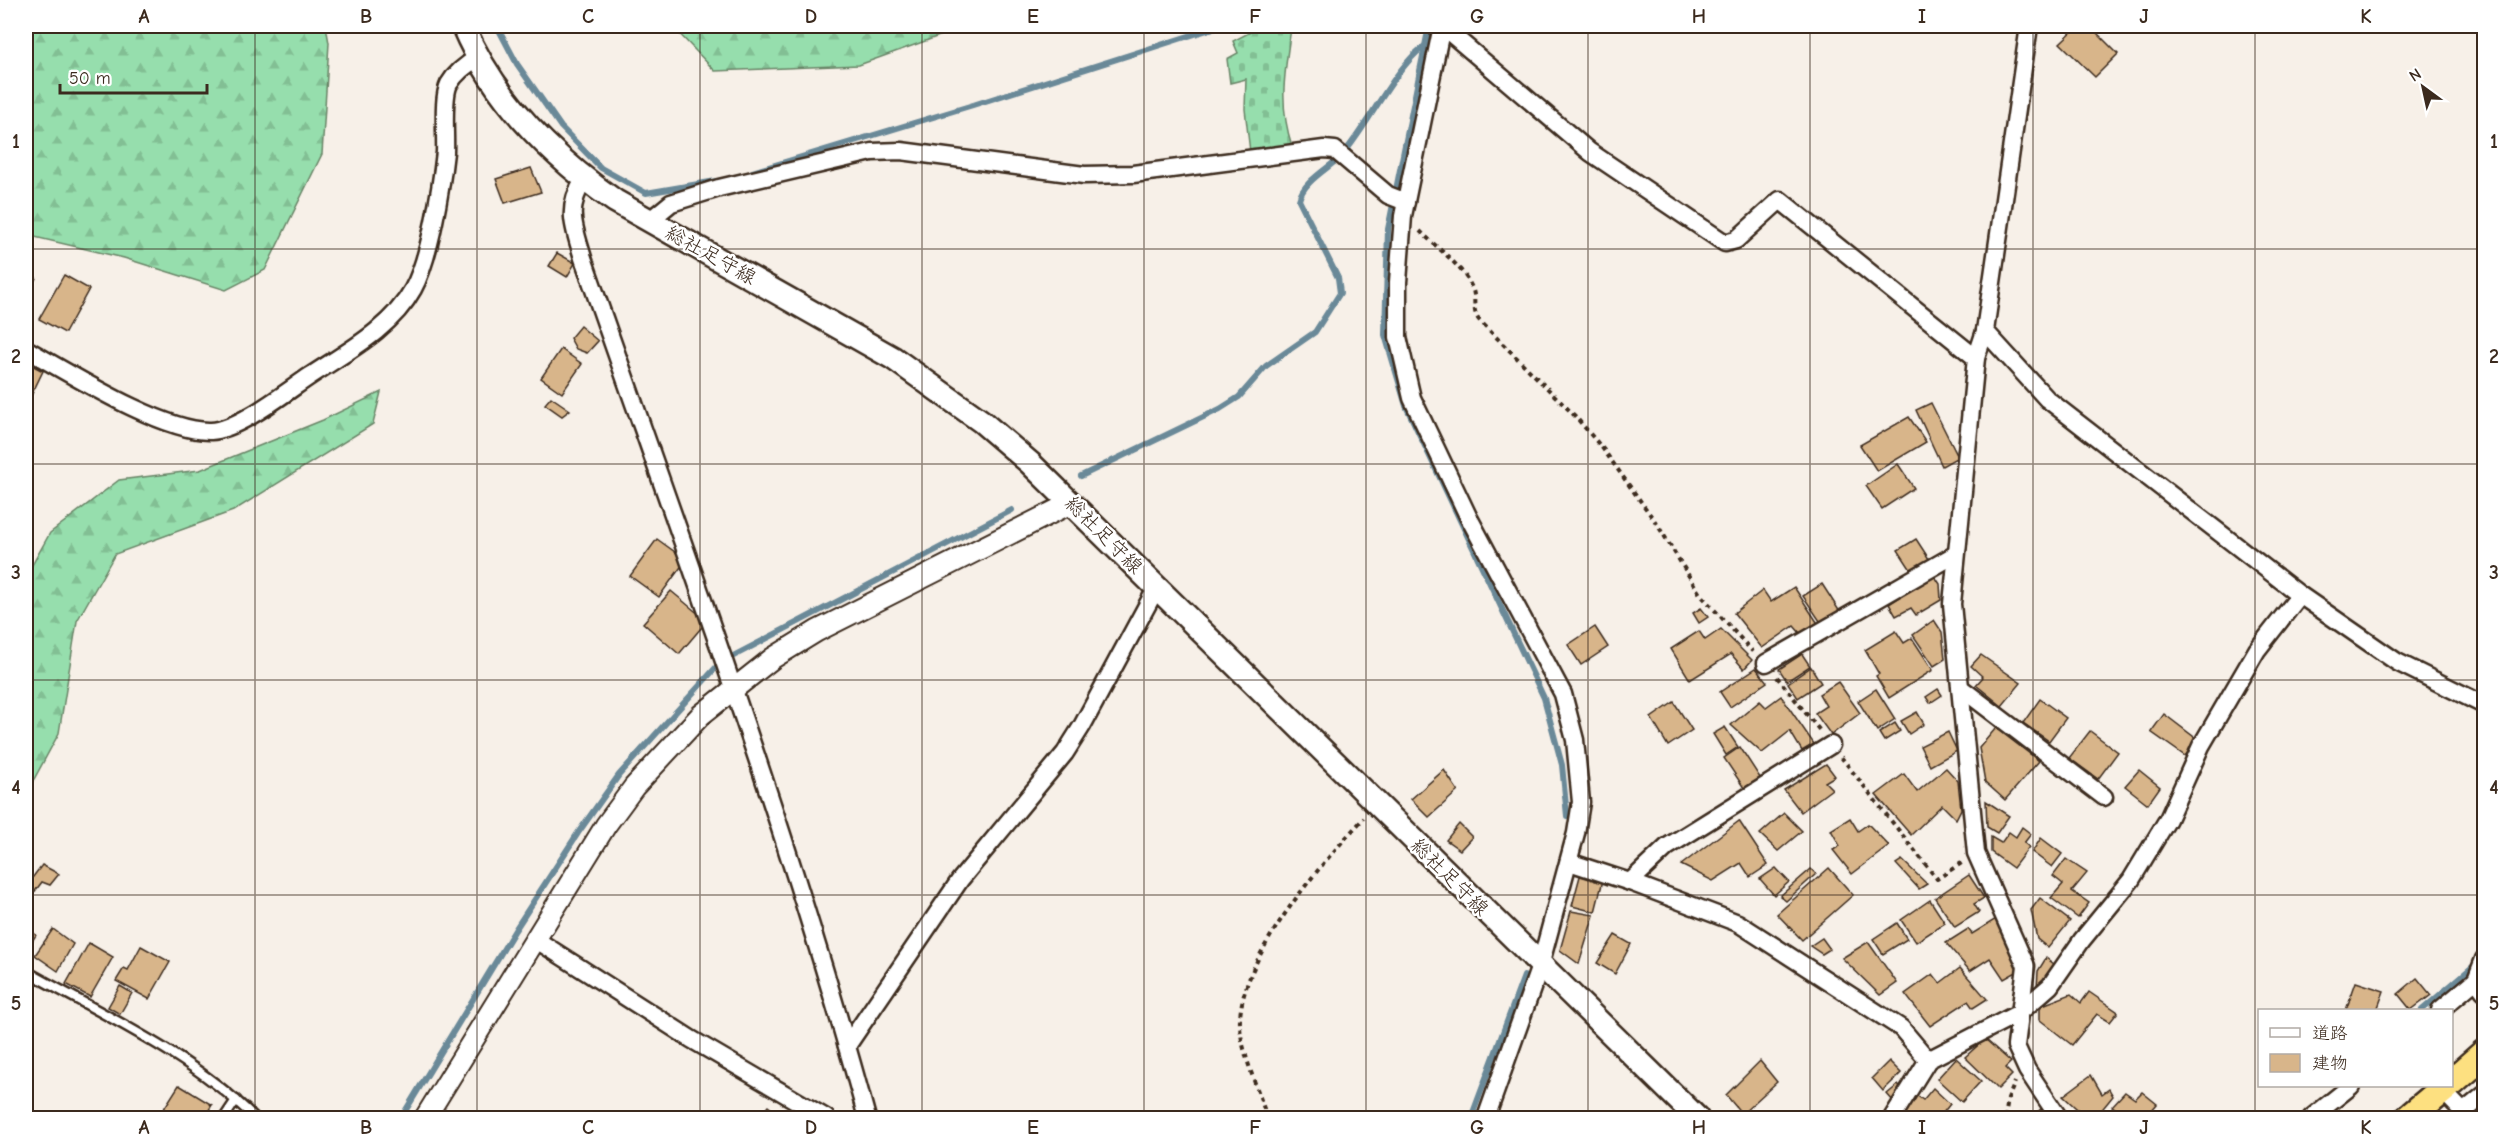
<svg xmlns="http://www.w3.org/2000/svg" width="2510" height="1144" viewBox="0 0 2510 1144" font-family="'Comic Neue','Klee One',sans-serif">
<defs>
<pattern id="forest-firs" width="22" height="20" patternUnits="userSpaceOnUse" patternTransform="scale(1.5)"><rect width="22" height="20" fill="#96dead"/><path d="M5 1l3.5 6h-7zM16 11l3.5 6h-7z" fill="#82bf94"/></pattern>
<pattern id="cemetery-stones" width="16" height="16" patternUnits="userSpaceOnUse" patternTransform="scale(1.5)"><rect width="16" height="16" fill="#96dead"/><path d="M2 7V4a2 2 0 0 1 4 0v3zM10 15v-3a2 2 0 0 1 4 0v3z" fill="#82bf94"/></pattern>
</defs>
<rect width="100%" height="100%" fill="#f7f0e8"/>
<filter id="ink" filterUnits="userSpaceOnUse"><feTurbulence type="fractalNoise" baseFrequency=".0167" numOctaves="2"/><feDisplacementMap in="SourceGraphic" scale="12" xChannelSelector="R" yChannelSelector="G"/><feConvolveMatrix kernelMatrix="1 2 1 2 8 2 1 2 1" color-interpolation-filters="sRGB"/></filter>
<g filter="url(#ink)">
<g fill="url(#forest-firs)" stroke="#688466" stroke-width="1.5">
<polygon points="26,26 326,26 329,43 322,154 265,270 226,290 124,258 26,235"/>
<polygon points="672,26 967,26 859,65 715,71"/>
<polygon points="381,392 373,424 233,511 115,554 77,621 59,733 26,794 26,576 50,533 119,480 200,470 323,420"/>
</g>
<path fill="url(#cemetery-stones)" stroke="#688466" stroke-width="1.5" d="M1262 26 1291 28C1285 72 1278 103 1292 146L1250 152 1245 109 1246 79 1230 83 1227 59 1238 53 1233 41Z"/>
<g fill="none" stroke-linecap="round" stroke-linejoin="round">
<g stroke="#6a8998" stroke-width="6">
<polyline points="497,26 517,64 561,127 601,168 646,193 716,181"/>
<polyline points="1429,26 1388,229 1385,335 1406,406 1544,698 1562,765 1567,816"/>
<polyline points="1460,30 1469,26"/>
<polyline points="752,172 973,105 1220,26"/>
<path d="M1081 476 1220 409 1239 397 1266 366 1315 332 1340 293 1338 278 1299 200C1304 180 1329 169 1343 154 1367 128 1400 57 1430 43"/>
<polyline points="2422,1010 2477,963 2484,938"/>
<polyline points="2451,1116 2455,1118"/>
<polyline points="401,1118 515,930 578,833 619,775 720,663 1012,510"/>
<polyline points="1471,1118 1524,976"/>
</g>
</g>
<g fill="#d8b58a" stroke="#3b2a1e" stroke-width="1.5">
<polygon points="2078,26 2090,26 2118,54 2095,77 2060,43"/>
<polygon points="531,168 541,192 505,203 496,179"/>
<polygon points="557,253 575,263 567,277 549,266"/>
<polygon points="26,272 36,278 26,295"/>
<polygon points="64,275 89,289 65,333 39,319"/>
<polygon points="580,326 598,341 587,353 576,349 570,338"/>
<polygon points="561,349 582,364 562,393 541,378"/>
<polygon points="26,362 43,371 29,400 26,398"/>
<polygon points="551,397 570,410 562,416 545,404"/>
<polygon points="1931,403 1958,457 1942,466 1916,410"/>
<polygon points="1909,417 1926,442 1877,471 1860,445"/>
<polygon points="1898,464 1914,488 1882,509 1866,486"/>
<polygon points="657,539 686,560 659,597 630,576"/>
<polygon points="1916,539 1931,562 1913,573 1898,550"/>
<polygon points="1934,575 1940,584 1941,600 1916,615 1911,608 1896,616 1889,604"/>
<polygon points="1822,584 1840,612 1822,624 1803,596"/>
<polygon points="1794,587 1819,625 1801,634 1794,626 1762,648 1734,613 1763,590 1771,602"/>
<polygon points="671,591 707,621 679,654 643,623"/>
<polygon points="1701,608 1708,617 1699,623 1693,613"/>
<polygon points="1934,620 1942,632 1945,659 1934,666 1913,635"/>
<polygon points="1595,627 1608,647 1581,665 1568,645"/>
<polygon points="1721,629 1752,660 1744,669 1731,654 1690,680 1671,649 1699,631 1705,640"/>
<polygon points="1896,631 1904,643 1912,638 1933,670 1889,698 1876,676 1879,674 1865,650"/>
<polygon points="1802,654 1810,666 1787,681 1779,669"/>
<polygon points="1981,655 2021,683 2002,706 1976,685 1983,677 1971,666"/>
<polygon points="1811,667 1821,683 1798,698 1788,683"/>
<polygon points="1756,668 1767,682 1730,707 1720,692"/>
<polygon points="1838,682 1860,713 1831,735 1815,713 1826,706 1819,694"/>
<polygon points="1876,689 1895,719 1877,731 1858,701"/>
<polygon points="1938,689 1942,695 1930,703 1926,697"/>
<polygon points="1781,696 1814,744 1802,751 1790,731 1762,753 1731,725 1760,701 1766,707"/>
<polygon points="2040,699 2066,718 2049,741 2023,723"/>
<polygon points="1674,702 1692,730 1668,746 1651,718"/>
<polygon points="1917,712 1924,724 1909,734 1901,721"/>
<polygon points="2164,714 2198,740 2185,756 2151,732"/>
<polygon points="1895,723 1900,731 1884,741 1879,733"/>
<polygon points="1725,727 1738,747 1726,755 1713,734"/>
<polygon points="1996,728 2039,761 2005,800 1985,782 1979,748"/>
<polygon points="2090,731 2118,752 2098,779 2069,758"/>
<polygon points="1948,732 1957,751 1930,766 1920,746"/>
<polygon points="1740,747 1766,787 1750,797 1724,758"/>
<polygon points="1826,764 1835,776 1825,782 1832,789 1801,812 1784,790"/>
<polygon points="1946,768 1958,781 1961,809 1956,819 1942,805 1911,835 1876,795 1904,774 1917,792"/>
<polygon points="1444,770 1458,791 1429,817 1411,799"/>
<polygon points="2139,770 2160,787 2148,804 2125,786"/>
<polygon points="1986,801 2009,816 1997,833 1987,827"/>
<polygon points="1784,813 1802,831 1778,851 1760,834"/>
<polygon points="1850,818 1858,831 1868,824 1889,846 1852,874 1833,850 1840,846 1831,830"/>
<polygon points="1739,821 1768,865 1750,877 1741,863 1713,881 1681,865"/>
<polygon points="1459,824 1472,837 1460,850 1446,840"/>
<polygon points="2022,827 2031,834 2024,843 2029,847 2013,868 1991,852 1991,837 2001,843 2009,832 2016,837"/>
<polygon points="2041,838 2062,854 2052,867 2032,852"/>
<polygon points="2066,859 2087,873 2072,891 2089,903 2078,918 2051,898 2063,884 2053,876"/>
<polygon points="1902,860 1927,884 1919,889 1896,864"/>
<polygon points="42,865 59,874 50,885 42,882 26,903 26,886"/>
<polygon points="1776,868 1789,882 1774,895 1760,879"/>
<polygon points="1829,868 1853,895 1802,940 1777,914"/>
<polygon points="1811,869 1816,874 1786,901 1780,896"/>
<polygon points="1969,875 1984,898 1974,904 1979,912 1955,927 1935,898"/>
<polygon points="1580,876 1603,880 1595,912 1572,906"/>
<polygon points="2040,898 2070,921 2048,948 2037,939 2031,910"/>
<polygon points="1930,900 1945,923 1916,942 1901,920"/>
<polygon points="1571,911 1594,915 1579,964 1560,950"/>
<polygon points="1996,919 2020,970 2004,979 1990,958 1970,971 1946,943 1968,929 1972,934"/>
<polygon points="1897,923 1907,939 1883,954 1873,939"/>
<polygon points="26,927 36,935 26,951"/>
<polygon points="53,929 73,944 58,971 35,955"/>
<polygon points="1615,935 1631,944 1615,974 1597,963"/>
<polygon points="1822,938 1830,949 1822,954 1810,946"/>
<polygon points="1868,942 1897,983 1880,995 1842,958"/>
<polygon points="89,943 113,957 90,997 66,984"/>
<polygon points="141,946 170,962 149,999 116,981 124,968 128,970"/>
<polygon points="2046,958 2058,967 2037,988 2038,971"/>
<polygon points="1960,968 1987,999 1973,1008 1968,1001 1930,1026 1905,994 1933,974 1940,983"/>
<polygon points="2417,978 2431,995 2411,1010 2398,994"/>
<polygon points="2356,982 2384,991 2377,1010 2346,1010"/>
<polygon points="120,986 132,993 120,1014 108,1007"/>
<polygon points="2089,992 2118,1012 2110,1022 2097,1014 2072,1045 2040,1020 2040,1006 2071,994 2081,1003"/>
<polygon points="1985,1039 2011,1062 2005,1068 2012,1075 1998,1089 1965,1057"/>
<polygon points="1956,1058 1981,1081 1962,1102 1937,1079"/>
<polygon points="1760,1061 1777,1082 1742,1114 1726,1095"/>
<polygon points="1889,1061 1901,1073 1883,1091 1872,1078"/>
<polygon points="2091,1075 2102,1094 2109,1089 2113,1096 2095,1118 2087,1118 2063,1096"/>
<polygon points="179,1085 212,1105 204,1118 158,1118"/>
<polygon points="1898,1085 1903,1091 1893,1101 1887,1094"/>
<polygon points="1933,1088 1950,1104 1939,1118 1903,1118 1916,1095 1923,1100"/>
<polygon points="2125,1092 2135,1099 2142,1092 2157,1104 2145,1118 2130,1118 2112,1106"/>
<polygon points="768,1106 784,1118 758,1118"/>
<polygon points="2041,1109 2050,1118 2030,1118"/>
</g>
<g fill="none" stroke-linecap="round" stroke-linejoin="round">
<g stroke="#3b2a1e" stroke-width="13">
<g id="service">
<path d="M26 971C105 1016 190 1054 255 1118"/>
<polyline points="224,1118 236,1100"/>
</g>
</g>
<g stroke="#3b2a1e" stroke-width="21">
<g id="minor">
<polyline points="1442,26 1403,216 1398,282 1398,337 1412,398 1468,516 1563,694 1575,740 1581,802 1576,833 1540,966 1486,1118"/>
<polyline points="1442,26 1590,152 1725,243 1736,240 1780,200 1976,358"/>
<polyline points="2029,26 1985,331 1976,358 1952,604 1976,853 2026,966 2016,1046 2027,1070 2059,1118"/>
<path d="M584 180C565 209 574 227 583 258 682 543 788 827 867 1118"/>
<polyline points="649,221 671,203 719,188 872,152 901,151 1084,175 1133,174 1324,149 1335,150 1388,195 1406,202"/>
<polyline points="1985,331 2047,399 2300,595 2397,662 2484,705"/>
<path d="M26 349C69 373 164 433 211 431 238 430 286 392 310 376 346 352 391 329 413 289 430 258 441 188 445 152 446 135 442 98 449 84 456 72 467 64 479 57"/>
<polyline points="1766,663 1956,554"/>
<polyline points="1961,688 2104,797"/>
<polyline points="1569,862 1630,882 1738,923 1901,1028 1928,1060"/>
<polyline points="1630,882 1667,847 1831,745"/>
<polyline points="535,939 691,1039 826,1118"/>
<polyline points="2484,959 2476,980 2484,991"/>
<polyline points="2440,1010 2476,980"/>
<polyline points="847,1046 960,880 1065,753 1082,726 1157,587"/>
<polyline points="2442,1090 2469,1118"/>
<polyline points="2462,1113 2484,1095"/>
<polyline points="1892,1118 1928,1060 2019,1013 2050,986 2082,940 2131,880 2168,819 2201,746 2257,650 2300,595"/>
<polyline points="2311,1118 2351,1086"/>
</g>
</g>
<g stroke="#3b2a1e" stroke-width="24">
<polyline id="tertiary" points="425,1118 606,825 634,787 701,715 773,658 817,631 1071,503"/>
</g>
<g stroke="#3b2a1e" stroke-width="27">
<path id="secondary" d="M463 26C494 99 551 156 615 201L893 358 981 421 1030 463 1697 1118"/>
</g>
<g stroke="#3b2a1e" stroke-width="32">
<g id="trunk">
<polyline points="2452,1082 2484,1054"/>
<polyline points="2409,1118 2447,1086"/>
</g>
</g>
<g stroke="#3b2a1e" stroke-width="4" stroke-dasharray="4.5 4.5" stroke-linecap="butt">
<path d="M1420 231C1437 248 1462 265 1472 288 1477 298 1471 310 1479 320L1575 416 1603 449 1657 524 1700 594 1753 652"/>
<polyline points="1777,677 1821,732"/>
<polyline points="1841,757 1937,879 1963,862"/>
<path d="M1267 1118C1259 1092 1246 1063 1241 1035 1229 968 1320 865 1364 818"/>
<polyline points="2005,1118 2008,1099 2015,1082"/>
</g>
<use href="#service" stroke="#fff" stroke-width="8"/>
<use href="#minor" stroke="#fff" stroke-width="16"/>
<use href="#tertiary" stroke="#fff" stroke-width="20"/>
<use href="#secondary" stroke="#fff" stroke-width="22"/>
<use href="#trunk" stroke="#fde080" stroke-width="27"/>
</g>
</g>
<path fill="none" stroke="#3b2a1e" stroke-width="1.5" stroke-opacity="0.55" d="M255 26V1118M477 26V1118M700 26V1118M922 26V1118M1144 26V1118M1366 26V1118M1588 26V1118M1810 26V1118M2033 26V1118M2255 26V1118M26 249H2484M26 464H2484M26 680H2484M26 895H2484"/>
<g text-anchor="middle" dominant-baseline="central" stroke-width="5" stroke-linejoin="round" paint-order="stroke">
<g font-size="20" fill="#3b2a1e" stroke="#fff">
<text transform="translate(711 255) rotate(29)">総社足守線</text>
<text transform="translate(1104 535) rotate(45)">総社足守線</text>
<text transform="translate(1450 877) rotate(45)">総社足守線</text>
</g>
</g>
<rect width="2510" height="1144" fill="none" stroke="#fff" stroke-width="66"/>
<rect x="2258" y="1009" width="195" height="78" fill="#ffffff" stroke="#b1aaa5" stroke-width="1.5"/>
<rect x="2270" y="1028" width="30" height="9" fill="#ffffff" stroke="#b1aaa5" stroke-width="1.5"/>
<text x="2312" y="1039" font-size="18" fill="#3b2a1e">道路</text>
<rect x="2270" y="1054" width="30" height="18" fill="#d8b58a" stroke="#b1aaa5" stroke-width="1.5"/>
<text x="2312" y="1069" font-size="18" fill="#3b2a1e">建物</text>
<g transform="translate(2423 87) rotate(327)" stroke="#ffffff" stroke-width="4.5" paint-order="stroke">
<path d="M0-4.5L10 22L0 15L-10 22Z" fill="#3b2a1e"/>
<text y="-9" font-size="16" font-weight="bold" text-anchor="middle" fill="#3b2a1e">N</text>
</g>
<path d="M60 84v9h147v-9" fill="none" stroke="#3b2a1e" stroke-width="3"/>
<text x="69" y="84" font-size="18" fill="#3b2a1e" stroke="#ffffff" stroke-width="4.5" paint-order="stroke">50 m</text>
<rect x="33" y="33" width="2444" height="1078" fill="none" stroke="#3b2a1e" stroke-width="2"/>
<g font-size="20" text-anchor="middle" font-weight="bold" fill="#3b2a1e">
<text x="144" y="23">A</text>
<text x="366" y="23">B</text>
<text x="588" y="23">C</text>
<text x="811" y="23">D</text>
<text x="1033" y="23">E</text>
<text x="1255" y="23">F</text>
<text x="1477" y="23">G</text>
<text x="1699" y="23">H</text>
<text x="1922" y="23">I</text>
<text x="2144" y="23">J</text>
<text x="2366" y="23">K</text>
<text x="16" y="148">1</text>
<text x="2494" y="148">1</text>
<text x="16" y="363">2</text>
<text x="2494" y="363">2</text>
<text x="16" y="579">3</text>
<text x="2494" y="579">3</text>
<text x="16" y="794">4</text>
<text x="2494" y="794">4</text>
<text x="16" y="1010">5</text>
<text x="2494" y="1010">5</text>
<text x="144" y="1134">A</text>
<text x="366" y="1134">B</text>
<text x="588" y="1134">C</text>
<text x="811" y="1134">D</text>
<text x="1033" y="1134">E</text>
<text x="1255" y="1134">F</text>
<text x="1477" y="1134">G</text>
<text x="1699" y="1134">H</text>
<text x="1922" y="1134">I</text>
<text x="2144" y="1134">J</text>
<text x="2366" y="1134">K</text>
</g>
</svg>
